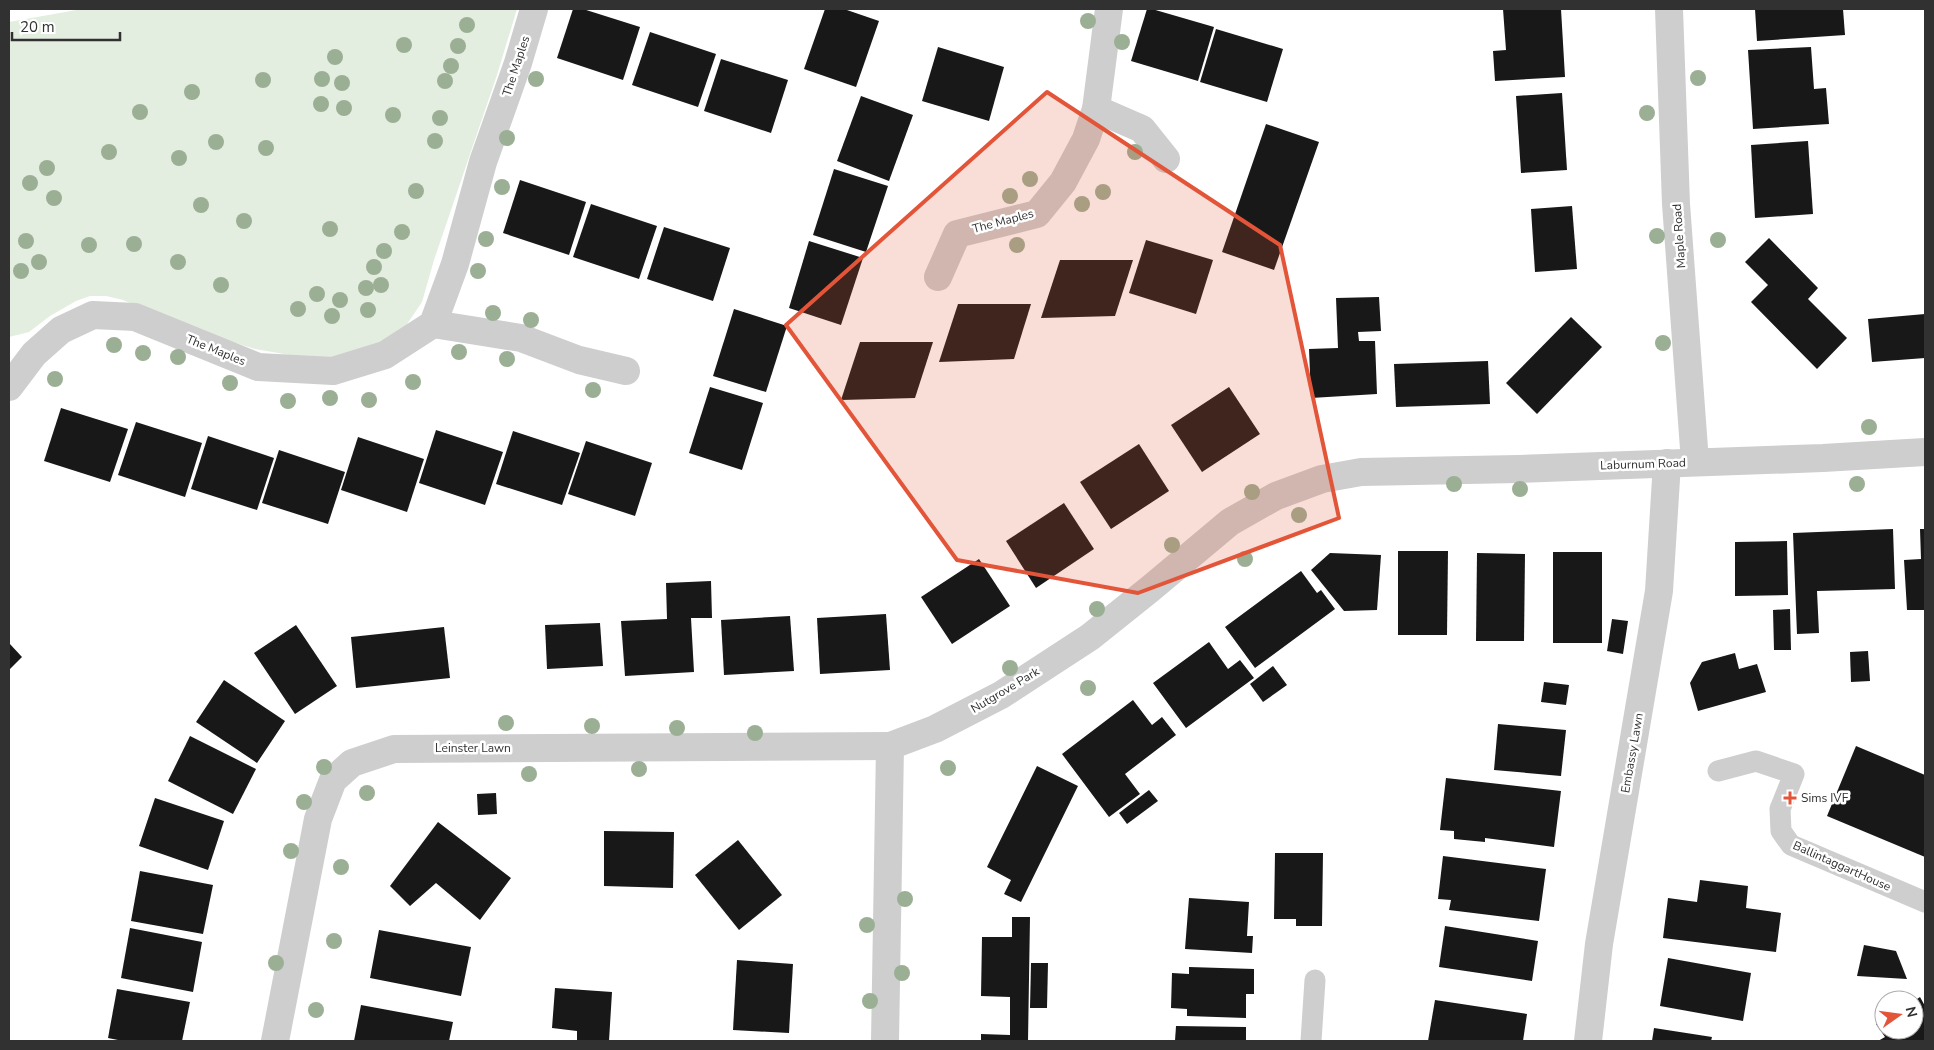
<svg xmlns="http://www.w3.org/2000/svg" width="1934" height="1050" viewBox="0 0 1934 1050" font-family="'Nunito Sans',sans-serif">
<rect width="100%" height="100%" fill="#fff"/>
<polygon fill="#e4eee0" points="82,9 517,9 497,75 434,260 422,302 397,339 348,359 301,357 255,349 191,329 123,300 106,296 90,296 76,301 50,316 29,332 9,337 9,22"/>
<g fill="#181818">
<polygon points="573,9 583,9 640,27 623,80 557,58"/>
<polygon points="825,9 844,9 879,21 856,87 804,69"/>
<polygon points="1147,9 1152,9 1214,27 1198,81 1131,61"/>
<polygon points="1503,9 1561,9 1565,77 1495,81 1493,51 1506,50"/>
<polygon points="1755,9 1843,9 1845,35 1757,41"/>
<polygon points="1216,29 1283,49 1267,102 1200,82"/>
<polygon points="650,32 716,54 698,107 632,85"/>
<polygon points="938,47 1004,67 989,121 922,101"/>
<polygon points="1811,47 1814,89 1826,88 1829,124 1753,129 1748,50"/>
<polygon points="721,59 788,80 771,133 704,111"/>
<polygon points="1562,93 1567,170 1521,173 1516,96"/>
<polygon points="861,96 913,115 889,181 837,161"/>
<polygon points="1266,124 1319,142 1274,270 1222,252"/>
<polygon points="1808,141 1813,214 1755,218 1751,145"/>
<polygon points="834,169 888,186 866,252 813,235"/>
<polygon points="520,180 586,202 569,255 503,233"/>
<polygon points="591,204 657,226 639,279 573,257"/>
<polygon points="1572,206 1577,269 1535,272 1531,209"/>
<polygon points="664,227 730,248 713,301 647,279"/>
<polygon points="1769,238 1818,288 1808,299 1847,338 1817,369 1751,302 1768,285 1745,262"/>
<polygon points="1146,240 1213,260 1196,314 1129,293"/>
<polygon points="809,241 863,258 841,325 789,308"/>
<polygon points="1060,260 1133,260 1115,316 1041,318"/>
<polygon points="1379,297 1381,331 1358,332 1359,341 1375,341 1377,394 1311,398 1309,349 1338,348 1336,298"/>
<polygon points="958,304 1031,304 1014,359 939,362"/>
<polygon points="734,309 787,326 766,392 713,376"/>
<polygon points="1925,314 1925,358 1872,362 1868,319"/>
<polygon points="1571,317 1602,347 1537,414 1506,383"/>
<polygon points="860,342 933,342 915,398 841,400"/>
<polygon points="1488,361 1490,404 1396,407 1394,364"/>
<polygon points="710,387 763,403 742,470 689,453"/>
<polygon points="1229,387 1260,434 1202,472 1171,425"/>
<polygon points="61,408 128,429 110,482 44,461"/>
<polygon points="136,422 202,443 185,497 118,475"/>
<polygon points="436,430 503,452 485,505 419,483"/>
<polygon points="513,431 580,453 562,505 496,484"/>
<polygon points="208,436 274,458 257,510 191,489"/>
<polygon points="358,437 424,459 407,512 341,490"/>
<polygon points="586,441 652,463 635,516 568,494"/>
<polygon points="1139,444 1169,491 1111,529 1080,482"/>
<polygon points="279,450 345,472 328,524 262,503"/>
<polygon points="1064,503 1094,549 1036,588 1006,541"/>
<polygon points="1893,529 1895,589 1817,591 1819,633 1797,634 1793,533"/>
<polygon points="1920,529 1925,529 1925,610 1907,610 1904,560 1921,559"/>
<polygon points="1787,541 1788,595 1735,596 1735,542"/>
<polygon points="1398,551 1448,551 1447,635 1398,635"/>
<rect x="1553" y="552" width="49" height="91"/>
<polygon points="1330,553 1381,555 1377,610 1344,611 1311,570"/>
<polygon points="1477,553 1525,554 1524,641 1476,641"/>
<polygon points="979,559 1010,606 952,644 921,597"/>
<polygon points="1301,571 1317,593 1321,590 1335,609 1255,668 1225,627"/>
<polygon points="711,581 712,618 691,618 694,672 625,676 621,621 667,619 666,583"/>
<polygon points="1790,609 1791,650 1774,650 1773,610"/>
<polygon points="886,614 890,670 820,674 817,618"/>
<polygon points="790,616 794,671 724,675 721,620"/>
<polygon points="1612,619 1628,621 1623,654 1607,651"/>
<polygon points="600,623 603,666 547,669 545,625"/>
<polygon points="296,625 337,686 295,714 254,653"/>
<polygon points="444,627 450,678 356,688 351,637"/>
<polygon points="1209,642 1228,669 1240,660 1254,678 1186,728 1153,683"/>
<polygon points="9,643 22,657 9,670"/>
<polygon points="1868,651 1870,681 1851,682 1850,652"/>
<polygon points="1735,653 1739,669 1757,664 1766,692 1698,711 1690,683 1702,662"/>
<polygon points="1273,666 1287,685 1263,702 1250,684"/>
<polygon points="224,680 285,721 257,763 196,722"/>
<polygon points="1544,682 1569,685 1566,705 1541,702"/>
<polygon points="1133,700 1152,725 1162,717 1176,735 1125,774 1140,794 1109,817 1062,754"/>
<polygon points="1498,724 1566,730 1561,776 1494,770"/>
<polygon points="190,736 256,769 233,814 168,781"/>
<polygon points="1856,746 1925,775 1925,857 1827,816"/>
<polygon points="1037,766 1078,786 1021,902 1004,894 1011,880 987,867"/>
<polygon points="1446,778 1561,791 1554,847 1485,838 1485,842 1454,839 1454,831 1440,830"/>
<polygon points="1149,790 1158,801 1127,824 1119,813"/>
<polygon points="496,793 497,814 478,815 477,794"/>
<polygon points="155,798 224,821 208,870 139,846"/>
<polygon points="438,822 511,878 480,920 436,883 410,906 390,886"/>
<polygon points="604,831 674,832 673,888 604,886"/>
<polygon points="738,840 782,895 739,930 695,875"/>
<polygon points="1275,853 1323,853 1322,926 1296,926 1296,919 1274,919"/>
<polygon points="1443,856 1546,869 1539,921 1449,910 1451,900 1438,899"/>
<polygon points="140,871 213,885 203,934 131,921"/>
<polygon points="1700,880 1748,886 1746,908 1781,913 1776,952 1663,938 1668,898 1697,902"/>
<polygon points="1189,898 1249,902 1247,936 1253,936 1252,953 1185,949"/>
<polygon points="1012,917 1030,917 1028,1041 981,1041 981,1034 1010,1035 1010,997 981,996 982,937 1012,937"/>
<polygon points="1445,926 1538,941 1532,981 1439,967"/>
<polygon points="130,928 202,942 193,992 121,978"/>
<polygon points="379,930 471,947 461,996 370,978"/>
<polygon points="1864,945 1896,951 1907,979 1857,976"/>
<polygon points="1668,958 1751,973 1743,1021 1660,1006"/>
<polygon points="737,960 793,964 789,1033 733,1030"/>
<polygon points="1031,963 1048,963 1047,1008 1030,1008"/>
<polygon points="1189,967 1254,969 1254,994 1246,994 1246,1018 1187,1016 1187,1009 1171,1008 1172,973 1189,974"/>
<polygon points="555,988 612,992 609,1041 577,1041 577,1031 552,1028"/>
<polygon points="117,989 190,1002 182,1041 123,1041 108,1038"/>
<polygon points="1920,997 1925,1006 1925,1041 1878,1041 1885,1037 1876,1024 1884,1019 1884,1030 1914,1030 1914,1001"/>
<polygon points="1435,1000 1527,1014 1523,1041 1428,1041"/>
<polygon points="361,1005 453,1022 449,1041 354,1041"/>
<polygon points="1176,1026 1246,1027 1246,1041 1175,1041"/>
<polygon points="1654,1028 1712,1037 1711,1041 1652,1041"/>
</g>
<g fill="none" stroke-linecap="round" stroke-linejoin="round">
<g stroke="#cecece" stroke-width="21">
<polyline points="1718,771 1756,761 1794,774 1780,809 1781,831 1791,845 1925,902"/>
<polyline points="1311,1041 1315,980"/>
</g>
<g stroke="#cecece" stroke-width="28">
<polyline points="1669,9 1676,204 1695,462"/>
<polyline points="1096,109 1142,129 1166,159"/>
<polyline points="938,277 957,234 1037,214 1063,182 1086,139 1096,109 1109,9"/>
<polyline points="433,324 521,338 579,360 626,371"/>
<polyline points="9,387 34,354 61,330 93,315 135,317 258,367 333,371 385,355 433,324 455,264 483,162 518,63 534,9"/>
<polyline points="275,1041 318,819 333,780 352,763 394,749 890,746"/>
<polyline points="885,1041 890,746 935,729 1001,695 1090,637 1150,589 1230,522 1276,496 1322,479 1361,472 1519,469 1823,458 1925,452"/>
<polyline points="1588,1041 1599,944 1659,591 1667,463"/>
</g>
</g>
<g fill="#9baf95">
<circle cx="1088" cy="21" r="8"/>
<circle cx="467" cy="25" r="8"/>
<circle cx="1122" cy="42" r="8"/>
<circle cx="404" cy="45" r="8"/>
<circle cx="458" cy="46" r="8"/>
<circle cx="335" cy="57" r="8"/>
<circle cx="451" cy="66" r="8"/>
<circle cx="1698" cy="78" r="8"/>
<circle cx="322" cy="79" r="8"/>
<circle cx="536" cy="79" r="8"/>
<circle cx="263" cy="80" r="8"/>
<circle cx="445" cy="81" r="8"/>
<circle cx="342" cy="83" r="8"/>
<circle cx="192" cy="92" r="8"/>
<circle cx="321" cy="104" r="8"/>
<circle cx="344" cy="108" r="8"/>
<circle cx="140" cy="112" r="8"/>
<circle cx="1647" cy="113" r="8"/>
<circle cx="393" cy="115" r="8"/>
<circle cx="440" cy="118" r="8"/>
<circle cx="507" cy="138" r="8"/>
<circle cx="435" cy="141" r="8"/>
<circle cx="216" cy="142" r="8"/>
<circle cx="266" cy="148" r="8"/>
<circle cx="109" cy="152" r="8"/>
<circle cx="1135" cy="152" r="8"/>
<circle cx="179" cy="158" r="8"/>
<circle cx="47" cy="168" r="8"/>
<circle cx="1030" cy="179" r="8"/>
<circle cx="30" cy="183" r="8"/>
<circle cx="502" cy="187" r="8"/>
<circle cx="416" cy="191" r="8"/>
<circle cx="1103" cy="192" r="8"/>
<circle cx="1010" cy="196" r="8"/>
<circle cx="54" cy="198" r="8"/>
<circle cx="1082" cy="204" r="8"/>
<circle cx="201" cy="205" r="8"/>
<circle cx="244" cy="221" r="8"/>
<circle cx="330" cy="229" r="8"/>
<circle cx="402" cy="232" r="8"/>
<circle cx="1657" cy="236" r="8"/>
<circle cx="486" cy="239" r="8"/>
<circle cx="1718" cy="240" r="8"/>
<circle cx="26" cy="241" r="8"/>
<circle cx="134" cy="244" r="8"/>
<circle cx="89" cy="245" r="8"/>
<circle cx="1017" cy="245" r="8"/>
<circle cx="384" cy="251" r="8"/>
<circle cx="39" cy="262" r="8"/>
<circle cx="178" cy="262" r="8"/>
<circle cx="374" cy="267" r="8"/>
<circle cx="21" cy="271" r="8"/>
<circle cx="478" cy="271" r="8"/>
<circle cx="221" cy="285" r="8"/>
<circle cx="381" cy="285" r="8"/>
<circle cx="366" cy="288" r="8"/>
<circle cx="317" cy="294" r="8"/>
<circle cx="340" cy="300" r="8"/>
<circle cx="298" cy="309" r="8"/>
<circle cx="368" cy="310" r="8"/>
<circle cx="493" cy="313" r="8"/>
<circle cx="332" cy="316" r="8"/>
<circle cx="531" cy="320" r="8"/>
<circle cx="1663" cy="343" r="8"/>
<circle cx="114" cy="345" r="8"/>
<circle cx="459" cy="352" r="8"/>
<circle cx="143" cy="353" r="8"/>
<circle cx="178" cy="357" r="8"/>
<circle cx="507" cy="359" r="8"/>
<circle cx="55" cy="379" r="8"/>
<circle cx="413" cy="382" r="8"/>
<circle cx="230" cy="383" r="8"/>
<circle cx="593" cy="390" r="8"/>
<circle cx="330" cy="398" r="8"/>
<circle cx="369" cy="400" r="8"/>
<circle cx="288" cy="401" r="8"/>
<circle cx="1869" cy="427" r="8"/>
<circle cx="1454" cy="484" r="8"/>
<circle cx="1857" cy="484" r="8"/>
<circle cx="1520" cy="489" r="8"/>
<circle cx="1252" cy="492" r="8"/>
<circle cx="1299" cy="515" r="8"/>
<circle cx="1172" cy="545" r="8"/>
<circle cx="1245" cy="559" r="8"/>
<circle cx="1097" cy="609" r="8"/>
<circle cx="1010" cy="668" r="8"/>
<circle cx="1088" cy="688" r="8"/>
<circle cx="506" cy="723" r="8"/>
<circle cx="592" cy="726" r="8"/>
<circle cx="677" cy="728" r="8"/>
<circle cx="755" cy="733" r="8"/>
<circle cx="324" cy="767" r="8"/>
<circle cx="948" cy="768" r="8"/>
<circle cx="639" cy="769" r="8"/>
<circle cx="529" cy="774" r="8"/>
<circle cx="367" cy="793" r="8"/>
<circle cx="304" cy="802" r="8"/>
<circle cx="291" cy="851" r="8"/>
<circle cx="341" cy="867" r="8"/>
<circle cx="905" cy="899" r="8"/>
<circle cx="867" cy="925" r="8"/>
<circle cx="334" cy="941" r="8"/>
<circle cx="276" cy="963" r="8"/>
<circle cx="902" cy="973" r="8"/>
<circle cx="870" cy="1001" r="8"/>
<circle cx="316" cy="1010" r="8"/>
</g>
<path fill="#e35539" fill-opacity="0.2" stroke="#e35539" stroke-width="4" stroke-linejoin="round" d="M1047 92 1280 245 1339 518 1138 593 957 560 786 325Z"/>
<path fill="#e35539" stroke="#fff" stroke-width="2" d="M1787.5 790.5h5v5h5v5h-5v5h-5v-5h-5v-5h5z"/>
<g text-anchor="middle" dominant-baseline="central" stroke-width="5" stroke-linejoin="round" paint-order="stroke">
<g font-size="12" fill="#313131" stroke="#fff">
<text transform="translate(516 66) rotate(-72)">The Maples</text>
<text transform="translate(1003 221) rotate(-15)">The Maples</text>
<text transform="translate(1679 236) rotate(-94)">Maple Road</text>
<text transform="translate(216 350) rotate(22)">The Maples</text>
<text transform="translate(1643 464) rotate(-2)">Laburnum Road</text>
<text transform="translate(1005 690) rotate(-31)">Nutgrove Park</text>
<text x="473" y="748">Leinster Lawn</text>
<text transform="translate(1632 753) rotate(-80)">Embassy Lawn</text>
<text transform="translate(1842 866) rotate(24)">BallintaggartHouse</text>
</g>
<g font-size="12" fill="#313131" stroke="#fff" text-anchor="start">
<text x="1801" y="798">Sims IVF</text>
</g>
</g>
<rect width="1934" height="1050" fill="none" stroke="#313131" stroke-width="20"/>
<g transform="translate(1899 1015) rotate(76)"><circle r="24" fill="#ffffff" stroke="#adadad"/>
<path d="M0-4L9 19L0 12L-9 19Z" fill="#e35539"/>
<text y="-8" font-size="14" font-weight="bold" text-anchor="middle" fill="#313131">N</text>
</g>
<path d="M12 32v8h108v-8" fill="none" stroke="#313131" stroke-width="2.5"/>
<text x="20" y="32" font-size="15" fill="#313131" stroke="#ffffff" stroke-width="4" paint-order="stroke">20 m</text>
</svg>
